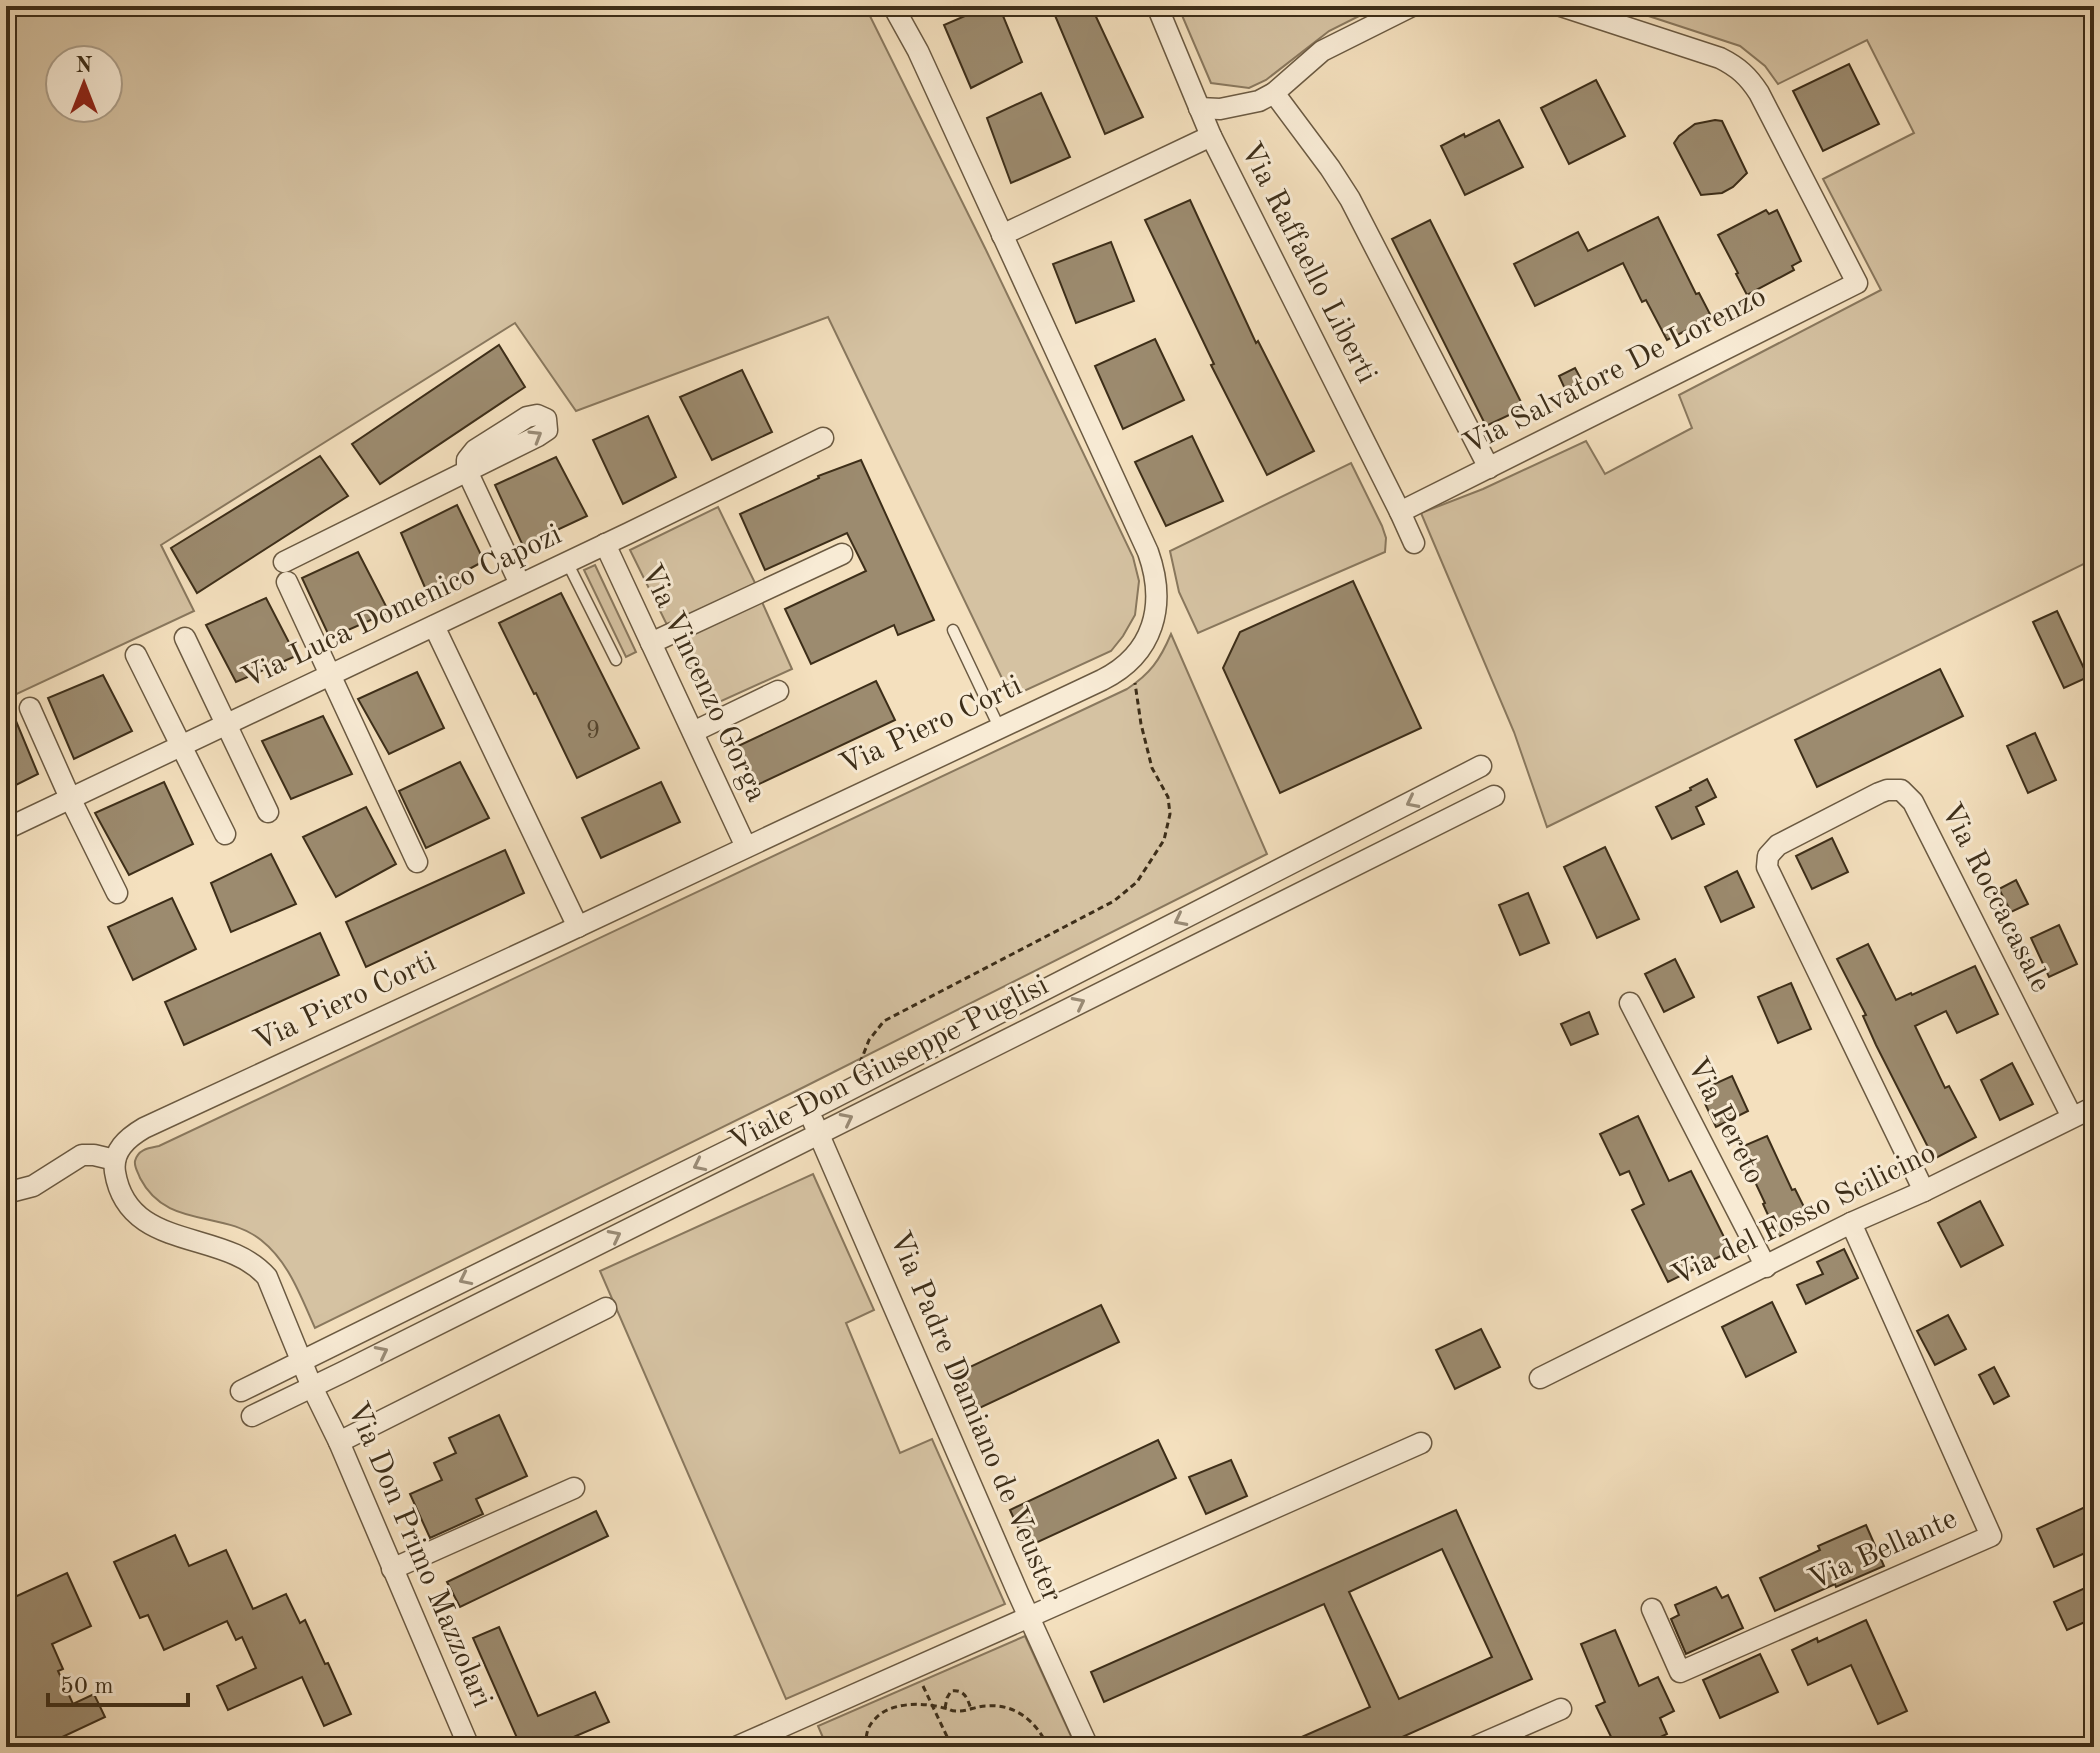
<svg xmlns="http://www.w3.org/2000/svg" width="2100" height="1753" viewBox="0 0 2100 1753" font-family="'Old Standard TT',serif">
<rect width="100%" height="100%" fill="#f4e0be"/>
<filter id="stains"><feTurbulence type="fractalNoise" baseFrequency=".0025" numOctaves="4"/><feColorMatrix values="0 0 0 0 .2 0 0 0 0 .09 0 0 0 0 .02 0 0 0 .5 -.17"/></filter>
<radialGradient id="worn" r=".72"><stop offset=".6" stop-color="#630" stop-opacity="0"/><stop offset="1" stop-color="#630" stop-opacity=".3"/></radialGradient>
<g fill="#d5c2a2" stroke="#89785e" stroke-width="2" fill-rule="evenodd">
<path d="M17 6H865L986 250 1133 557 1139 581 1135 615 1123 636 1111 651 1011 697 828 317 576 411 515 323 161 545 194 611 6 699V63L9 61 6 59V8ZM60 60H108V108H60Z"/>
<polygon points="1178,6 1379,6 1329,31 1266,80 1249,88 1211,83"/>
<polygon points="1618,6 2094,6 2094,559 1547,827 1514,732 1421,513 1483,489 1586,441 1605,474 1692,428 1679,395 1881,290 1823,179 1914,133 1867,40 1778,84 1765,66 1740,46"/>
<polygon points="1351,463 1382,526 1386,538 1385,552 1198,633 1179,592 1170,551"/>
<polygon points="718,507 757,587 669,629 630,550"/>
<polygon points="595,565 636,652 626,657 584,570"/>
<polygon points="762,602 792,669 706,708 676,641"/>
<path d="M1171 634 1267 854 804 1087 315 1328C301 1297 289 1262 261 1240 222 1209 167 1230 140 1178 138 1172 134 1167 135 1161 138 1149 149 1148 159 1146L1127 689C1150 674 1160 660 1171 634Z"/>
<polygon points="813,1174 874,1310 846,1323 900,1453 932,1439 1005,1604 786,1699 600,1271"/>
<polygon points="1025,1636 1076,1747 827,1747 818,1726"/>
</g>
<g fill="#9c8b6f" stroke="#3d2e19" stroke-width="2" fill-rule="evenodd">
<polygon points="988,6 999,6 1022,62 971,88 944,25"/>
<polygon points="1051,6 1091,6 1143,117 1105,134"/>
<polygon points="1849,64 1879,124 1823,151 1793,91"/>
<polygon points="1596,80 1625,136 1569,164 1541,108"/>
<polygon points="1041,93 1070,157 1011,183 987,118"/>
<polygon points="1499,120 1523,167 1465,195 1441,146 1464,134 1465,137"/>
<polygon points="1715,120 1722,121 1747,173 1733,187 1722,193 1701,195 1674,143 1679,136 1695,124"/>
<polygon points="1190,200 1256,343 1258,341 1314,451 1267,475 1211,365 1214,364 1145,220"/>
<polygon points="1766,210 1769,214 1777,210 1801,261 1792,266 1794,270 1747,295 1736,274 1738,273 1718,235"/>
<polygon points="1658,217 1696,294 1699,293 1712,318 1667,340 1646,300 1642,302 1623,263 1535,306 1514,264 1578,232 1588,251"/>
<polygon points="1430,220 1524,408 1486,426 1392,239"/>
<polygon points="1111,242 1134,301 1076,323 1053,264"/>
<polygon points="1155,339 1184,400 1123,429 1095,366"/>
<polygon points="499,345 525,387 380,484 352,444"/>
<polygon points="1575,368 1582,381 1565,389 1559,376"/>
<polygon points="742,370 772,432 712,460 680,397"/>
<polygon points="648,416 676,477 623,504 593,440"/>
<polygon points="1192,436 1223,501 1166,526 1135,462"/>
<polygon points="320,456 348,496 197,593 171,548"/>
<polygon points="556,457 587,516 523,546 495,485"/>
<polygon points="861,460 934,620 898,635 894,625 811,664 785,609 866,571 847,533 765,570 740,514 819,478 818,476"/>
<polygon points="457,505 484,561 427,592 401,533"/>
<polygon points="358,552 389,612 330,638 302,578"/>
<polygon points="1353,581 1421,728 1280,793 1223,668 1240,632"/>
<polygon points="561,593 639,748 577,778 536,693 534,694 499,623"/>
<polygon points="266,598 296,656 236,682 206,625"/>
<polygon points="2057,611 2088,677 2064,688 2033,622"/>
<polygon points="1940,669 1963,716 1817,787 1795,740"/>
<polygon points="417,672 444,728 389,754 358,699"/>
<polygon points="103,675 132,731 74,759 48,698"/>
<polygon points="876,681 895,720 755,786 736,747"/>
<polygon points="6,697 38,774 6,790"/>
<polygon points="323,716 352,774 291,799 262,741"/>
<polygon points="2035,733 2056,780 2028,793 2007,746"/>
<polygon points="460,762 489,818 426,848 399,791"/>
<polygon points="1707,779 1716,797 1696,807 1704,824 1672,839 1656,807 1691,790 1690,788"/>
<polygon points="164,782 193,844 129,875 95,813"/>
<polygon points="661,782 680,822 601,858 582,818"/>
<polygon points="366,807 396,864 336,897 303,837"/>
<polygon points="1832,838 1848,872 1812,889 1796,856"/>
<polygon points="1605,847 1639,919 1597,938 1564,867"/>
<polygon points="505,850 524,893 366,967 346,922"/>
<polygon points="271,854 296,904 231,932 211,883"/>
<polygon points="1737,871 1754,907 1721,922 1705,887"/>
<polygon points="2016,880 2028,904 2011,912 1999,889"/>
<polygon points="1528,893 1549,943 1520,955 1499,905"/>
<polygon points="172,898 196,949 133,980 108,927"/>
<polygon points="2059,925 2077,964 2049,977 2031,938"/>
<polygon points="320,933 339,975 184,1045 165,1002"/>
<polygon points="1868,944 1896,1000 1911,993 1912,995 1975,966 1998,1014 1957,1033 1946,1011 1915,1026 1945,1088 1949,1086 1976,1137 1934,1159 1876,1045 1863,1016 1866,1015 1837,959"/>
<polygon points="1675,959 1694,997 1664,1012 1645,974"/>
<polygon points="1791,983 1811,1029 1778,1043 1758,997"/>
<polygon points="1589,1012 1598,1034 1571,1045 1561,1024"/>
<polygon points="2012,1063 2033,1104 2000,1120 1981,1080"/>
<polygon points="1732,1076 1748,1111 1716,1127 1699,1091"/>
<polygon points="1638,1116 1669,1181 1691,1171 1731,1251 1668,1282 1632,1210 1644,1204 1629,1171 1620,1175 1600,1134"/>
<polygon points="1767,1136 1792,1190 1795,1189 1811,1221 1778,1237 1763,1204 1765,1203 1739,1148"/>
<polygon points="1980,1201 2003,1245 1961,1267 1938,1223"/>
<polygon points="1844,1249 1858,1278 1806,1304 1797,1285 1823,1274 1817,1262"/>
<polygon points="1772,1302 1796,1352 1746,1377 1722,1327"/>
<polygon points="1101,1305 1119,1342 971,1412 953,1375"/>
<polygon points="1948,1315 1966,1349 1935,1365 1917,1331"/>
<polygon points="1481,1329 1500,1367 1455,1389 1436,1350"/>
<polygon points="1994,1367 2009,1396 1994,1404 1979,1375"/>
<polygon points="499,1415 527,1476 476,1499 483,1514 430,1538 410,1494 442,1480 434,1463 456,1453 449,1438"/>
<polygon points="1158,1440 1176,1478 1027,1547 1010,1510"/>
<polygon points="1231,1460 1247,1496 1206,1514 1189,1477"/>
<polygon points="2094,1503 2094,1549 2054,1567 2037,1529"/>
<path d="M1456 1510 1532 1679 1380 1747H1279L1370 1707 1324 1604 1104 1702 1091 1672ZM1442 1549 1492 1657 1399 1699 1349 1592Z"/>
<polygon points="596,1511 608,1536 460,1607 447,1582"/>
<polygon points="1866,1525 1884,1566 1836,1587 1835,1584 1775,1611 1760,1578 1820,1550 1818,1546"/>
<polygon points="175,1535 189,1566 226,1550 253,1609 286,1594 300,1623 305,1620 325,1664 328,1663 351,1714 324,1726 302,1677 228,1710 217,1686 256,1668 242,1637 236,1640 227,1621 164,1650 148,1615 140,1618 114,1562"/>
<polygon points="67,1573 91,1626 52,1644 63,1669 58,1671 73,1704 94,1694 105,1717 60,1738 64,1747 6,1747 6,1601"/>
<polygon points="2094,1584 2094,1618 2067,1630 2054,1602"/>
<polygon points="1716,1587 1722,1598 1728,1595 1743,1628 1686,1654 1671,1619 1679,1615 1675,1605"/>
<polygon points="1866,1620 1907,1711 1878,1724 1851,1665 1808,1685 1792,1650 1817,1638 1818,1642"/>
<polygon points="499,1627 538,1716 595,1692 609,1722 550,1747 521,1747 473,1638"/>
<polygon points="1615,1630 1639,1686 1658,1677 1674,1711 1660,1718 1667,1734 1639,1747 1616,1747 1596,1706 1605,1702 1581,1644"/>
<polygon points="1760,1654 1778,1692 1720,1718 1703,1680"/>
</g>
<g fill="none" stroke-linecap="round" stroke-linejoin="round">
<g stroke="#6b5a42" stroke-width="13">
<g id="service">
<polyline points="567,562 616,660"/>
<polyline points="953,630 999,727"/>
</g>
</g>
<g stroke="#6b5a42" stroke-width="23">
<g id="minor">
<polyline points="1157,6 1211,136 1400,512 1414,543"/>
<polyline points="1274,93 1330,168 1350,199 1489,468"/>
<polyline points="1199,108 1220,109 1259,101 1274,93 1322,51 1412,6"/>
<polyline points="1002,235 1211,136"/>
<polyline points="467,471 520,584"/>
<path d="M1400 512 1857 283 1759 93C1748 76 1738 67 1720 58L1561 6"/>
<polyline points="605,544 746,847"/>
<polyline points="284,562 538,436 547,430 546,419 537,415 527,417 475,450 467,460 467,471"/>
<polyline points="287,582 417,862"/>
<polyline points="434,626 578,927"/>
<polyline points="185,638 268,812"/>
<polyline points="651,643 842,554"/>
<polyline points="136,655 225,834"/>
<polyline points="30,708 70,798 117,893"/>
<polyline points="693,732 778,691"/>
<polyline points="6,829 629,533 823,438"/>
<polyline points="1630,1003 1766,1267"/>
<polyline points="813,1121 1018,1593 1088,1747"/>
<polyline points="1924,1191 1767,867 1768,856 1778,845 1879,793 1887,790 1901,790 1913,802 2072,1117"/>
<polyline points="6,1193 33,1186 82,1155 94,1155 115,1160"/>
<polyline points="1540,1378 1851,1223 1924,1191 2094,1107"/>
<polyline points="241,1391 808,1111 1481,766"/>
<polyline points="252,1416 343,1372 1494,796"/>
<polyline points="339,1442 606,1308"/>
<polyline points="392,1569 574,1488"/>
<polyline points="1652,1609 1680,1672 1991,1536 1851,1223"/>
<path d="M469 1747 339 1442 312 1387 267 1277C225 1228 128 1253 115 1172 112 1151 127 1138 144 1128L556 937 1102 680C1154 654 1167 605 1148 552L918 51 893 6"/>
<polyline points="736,1747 1421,1443"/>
<polyline points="1474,1747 1561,1709"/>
</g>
</g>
<g stroke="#3d2e19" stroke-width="3" stroke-dasharray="6 4" stroke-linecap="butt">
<polyline points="860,1063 869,1040 884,1021 1114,901 1137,882 1164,840 1170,814 1168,797 1152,768 1141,724 1135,683"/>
<polyline points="923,1686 952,1747"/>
<path d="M945 1708 947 1698 951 1691C964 1689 967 1697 971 1709"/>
<path d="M867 1747C865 1736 867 1727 875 1719 889 1702 923 1702 944 1708 951 1709 949 1711 956 1711 966 1712 976 1706 986 1706 1015 1703 1037 1722 1048 1747"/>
</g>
<use href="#service" stroke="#f8ebd5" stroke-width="10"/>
<use href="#minor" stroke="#f8ebd5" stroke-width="20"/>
</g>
<defs><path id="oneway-chevron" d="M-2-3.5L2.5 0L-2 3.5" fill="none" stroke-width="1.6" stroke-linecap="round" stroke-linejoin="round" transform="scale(2)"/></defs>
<g stroke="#9a8c77">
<use href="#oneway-chevron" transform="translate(536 436) rotate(-31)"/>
<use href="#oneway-chevron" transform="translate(1412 802) rotate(153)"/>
<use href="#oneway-chevron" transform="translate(1180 920) rotate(153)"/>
<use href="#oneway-chevron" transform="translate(1079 1003) rotate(-27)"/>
<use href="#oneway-chevron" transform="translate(847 1119) rotate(-27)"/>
<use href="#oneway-chevron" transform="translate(699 1165) rotate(154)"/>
<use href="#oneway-chevron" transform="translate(615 1236) rotate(-27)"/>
<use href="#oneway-chevron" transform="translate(465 1279) rotate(154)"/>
<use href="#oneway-chevron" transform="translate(382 1352) rotate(-27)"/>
</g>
<g text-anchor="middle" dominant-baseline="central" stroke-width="6" stroke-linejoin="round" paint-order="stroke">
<g font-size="26" fill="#55452e">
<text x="593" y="731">9</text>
</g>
<g font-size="30" fill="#3d2e19" stroke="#f8ebd5">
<text transform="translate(1308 263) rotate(63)">Via Raffaello Liberti</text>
<text transform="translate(1615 371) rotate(-27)">Via Salvatore De Lorenzo</text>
<text transform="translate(402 607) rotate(-25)">Via Luca Domenico Capozi</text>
<text transform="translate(703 683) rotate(65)">Via Vincenzo Gorga</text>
<text transform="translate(931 726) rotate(-25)">Via Piero Corti</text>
<text transform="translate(1995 898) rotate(63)">Via Roccacasale</text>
<text transform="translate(345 1002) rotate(-25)">Via Piero Corti</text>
<text transform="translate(889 1064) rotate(-27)">Viale Don Giuseppe Puglisi</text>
<text transform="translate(1725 1121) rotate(63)">Via Pereto</text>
<text transform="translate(1804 1215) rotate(-26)">Via del Fosso Scilicino</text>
<text transform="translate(975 1417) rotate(67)">Via Padre Damiano de Veuster</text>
<text transform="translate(1883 1550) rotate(-24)">Via Bellante</text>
<text transform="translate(419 1555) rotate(67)">Via Don Primo Mazzolari</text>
</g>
</g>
<rect width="2100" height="1753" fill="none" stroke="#f4e0be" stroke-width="32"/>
<rect x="8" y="8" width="2084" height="1737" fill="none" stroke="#3d2e19" stroke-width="4"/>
<rect x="16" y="16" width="2068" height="1721" fill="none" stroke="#3d2e19" stroke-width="2"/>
<g transform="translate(84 84)"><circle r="38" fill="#f8ebd5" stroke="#ad9f8a" stroke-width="2"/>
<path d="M0-6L14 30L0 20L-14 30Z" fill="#8f2418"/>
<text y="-12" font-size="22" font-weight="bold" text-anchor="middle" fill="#3d2e19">N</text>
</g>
<path d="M48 1693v12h140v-12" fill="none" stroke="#3d2e19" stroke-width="4"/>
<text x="60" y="1693" font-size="24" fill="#3d2e19" stroke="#f8ebd5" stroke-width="6" paint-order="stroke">50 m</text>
<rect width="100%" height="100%" filter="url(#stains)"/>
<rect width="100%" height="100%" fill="url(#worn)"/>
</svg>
